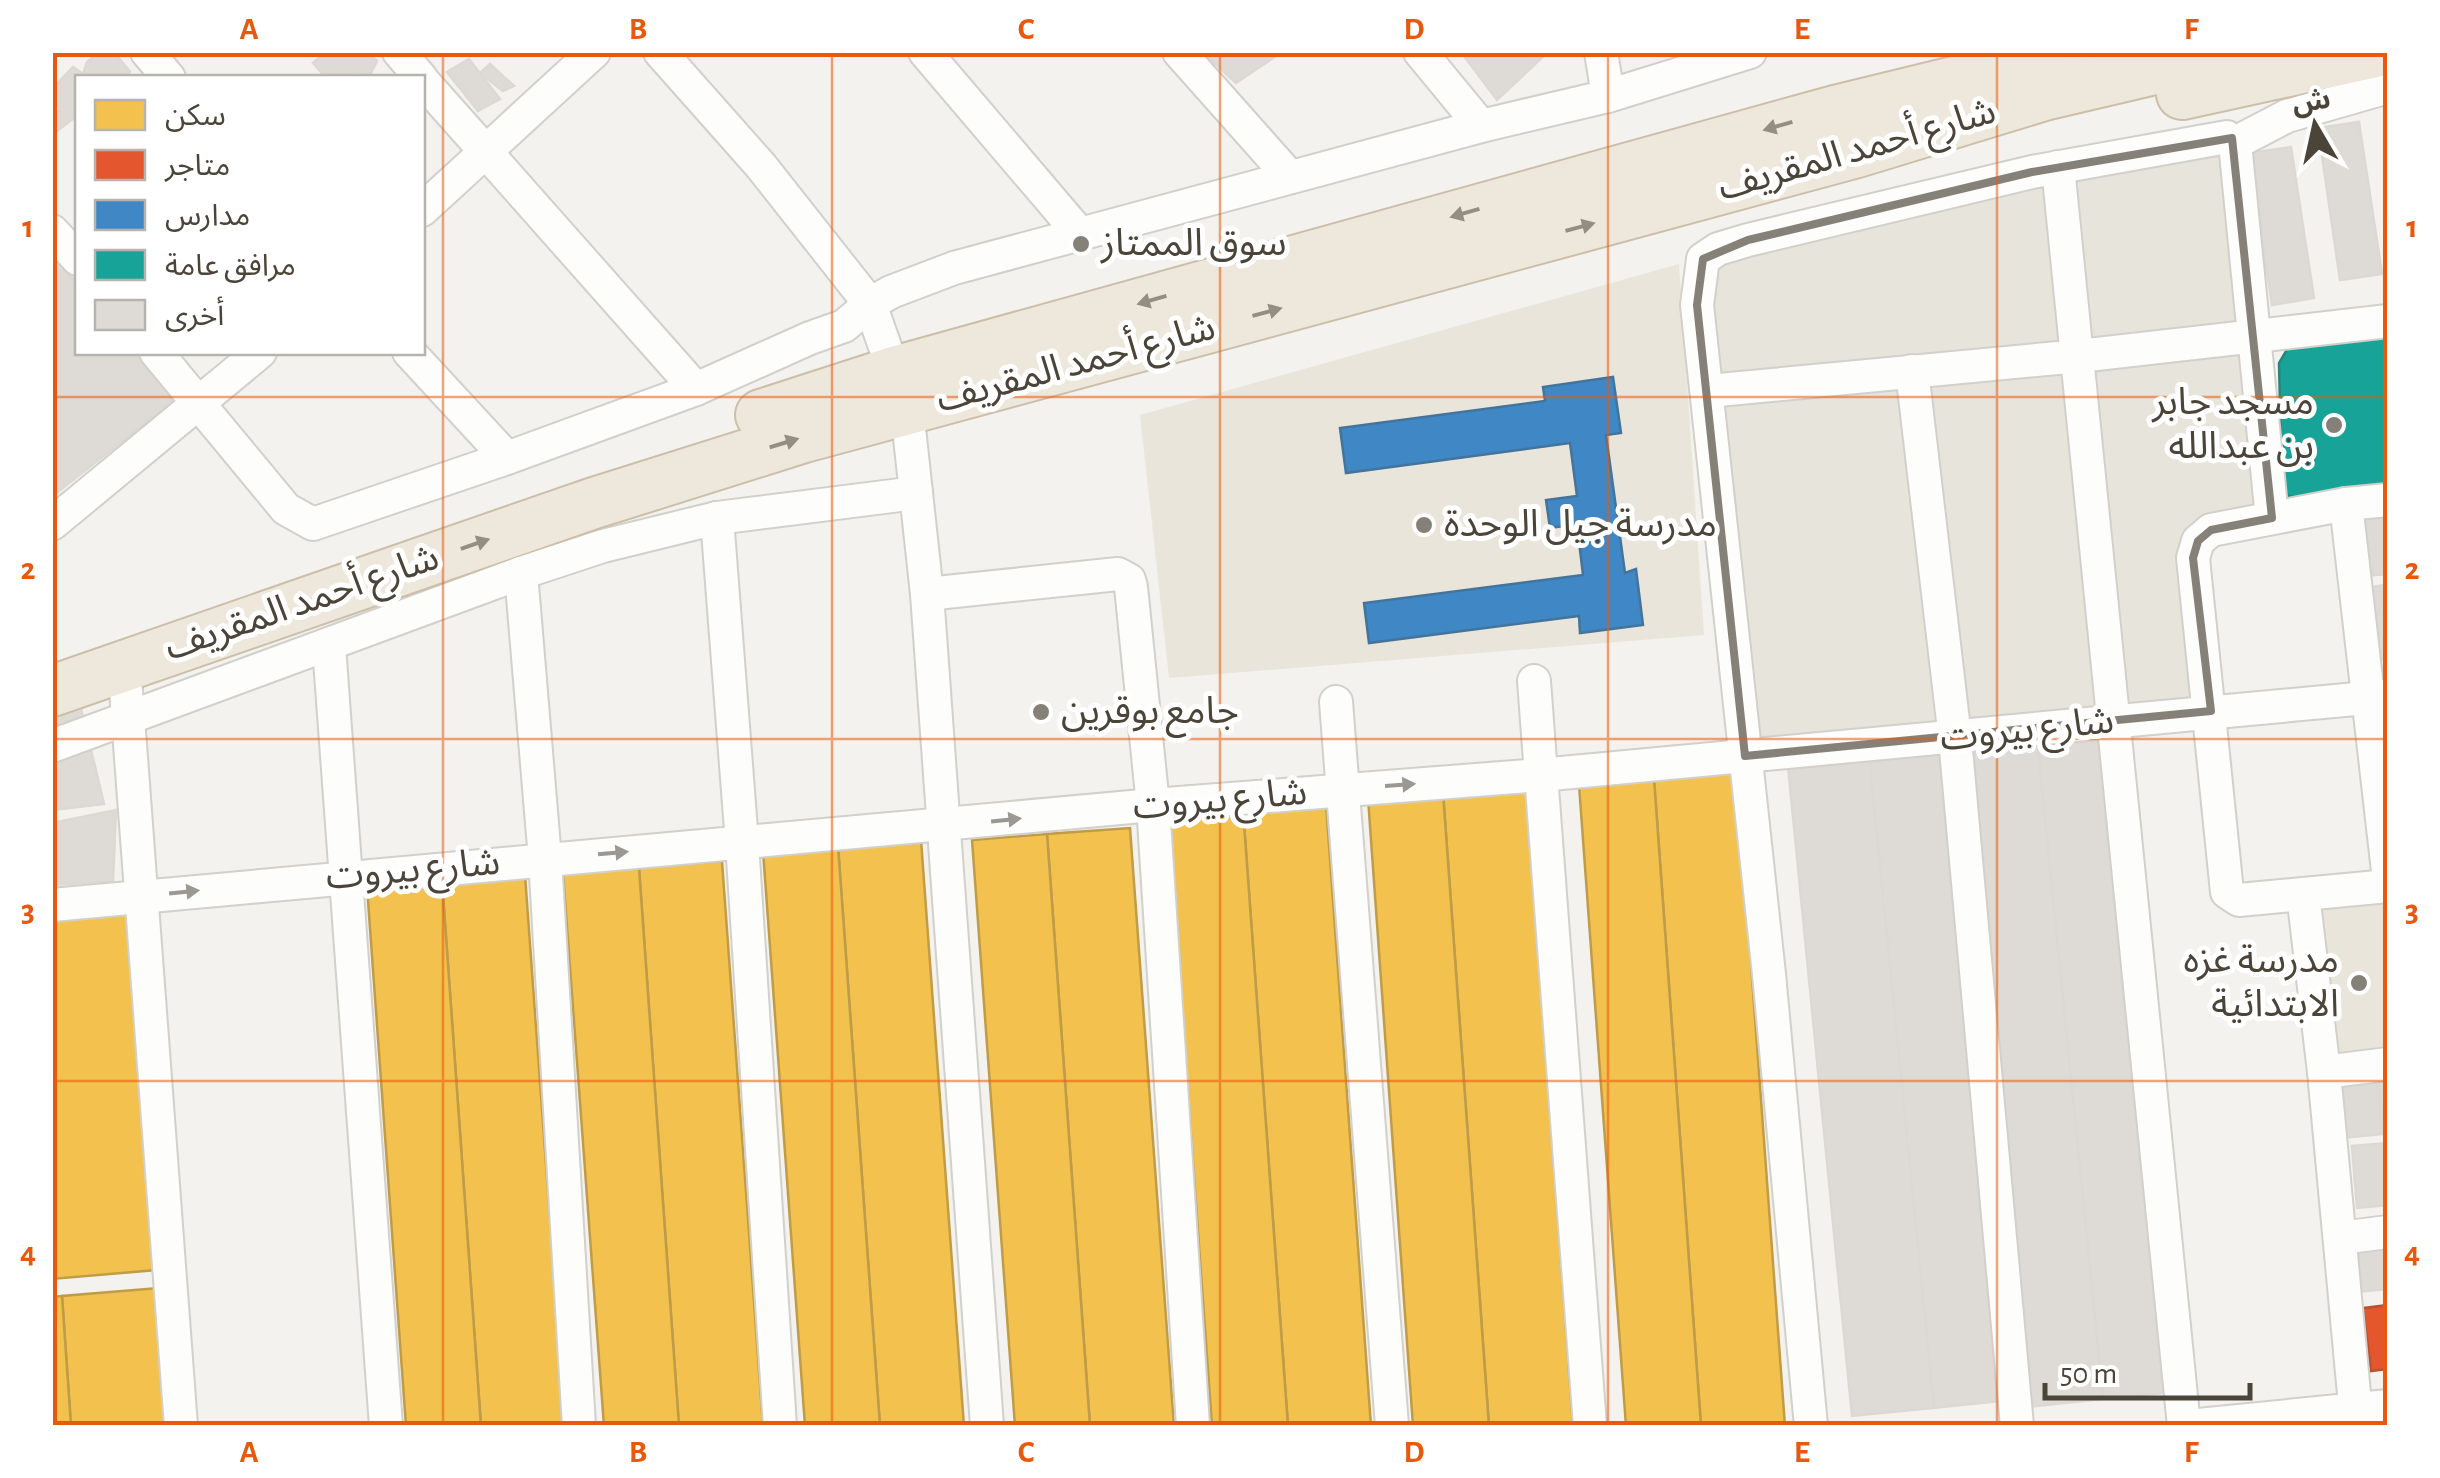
<svg xmlns="http://www.w3.org/2000/svg" width="2440" height="1478" viewBox="0 0 2440 1478" font-family="'Alegreya Sans','Noto Sans Arabic',sans-serif">
<rect width="100%" height="100%" fill="#f4f2ee"/>
<polygon fill="#e7e4dc" points="2227,138 2272,517 2198,540 2210,711 1747,753 1699,304 1718,251"/>
<g fill="#eae5da">
<polygon points="1679,264 1704,635 1169,678 1140,415"/>
<polygon points="2387,897 2387,1062 2341,1068 2320,905"/>
</g>
<g fill="#f2c14e" stroke="#c09c48" stroke-width="2.5">
<polygon points="1737,773 1785,1426 1701,1426 1654,779"/>
<polygon points="1654,779 1701,1426 1626,1426 1579,785"/>
<polygon points="1526,787 1573,1426 1489,1426 1443,793"/>
<polygon points="1443,793 1489,1426 1413,1426 1368,798"/>
<polygon points="1326,804 1371,1426 1288,1426 1243,810"/>
<polygon points="1243,810 1288,1426 1212,1426 1168,815"/>
<polygon points="1130,828 1174,1426 1090,1426 1047,834"/>
<polygon points="1047,834 1090,1426 1015,1426 972,840"/>
<polygon points="921,840 964,1426 880,1426 838,846"/>
<polygon points="838,846 880,1426 805,1426 763,851"/>
<polygon points="722,861 763,1426 679,1426 639,868"/>
<polygon points="639,868 679,1426 604,1426 563,873"/>
<polygon points="525,875 565,1426 481,1426 442,881"/>
<polygon points="442,881 481,1426 406,1426 367,887"/>
<polygon points="134,906 156,1270 52,1279 52,913"/>
<polygon points="158,1288 168,1426 71,1426 62,1296"/>
<polygon points="62,1296 71,1426 52,1426 52,1297"/>
</g>
<polygon fill="#e4572e" stroke="#b65131" stroke-width="2.5" points="2388,1305 2388,1369 2371,1371 2363,1308"/>
<polygon fill="#3f88c5" stroke="#43749b" stroke-width="2.5" points="1613,377 1621,433 1606,435 1625,573 1636,569 1643,625 1580,633 1579,616 1369,643 1364,603 1583,575 1577,524 1550,528 1546,500 1577,496 1570,443 1346,473 1340,428 1545,401 1543,387"/>
<polygon fill="#17a398" stroke="#27867c" stroke-width="2.5" points="2388,337 2388,487 2300,499 2282,494 2279,363 2289,346"/>
<g fill="#dedbd6" stroke="#dcd9d4" stroke-width="2.5">
<polygon points="100,52 114,52 130,72 127,78 78,78 78,121 74,118 53,134 52,110 60,111 52,89 73,67 83,74 87,62"/>
<polygon points="326,52 367,52 377,61 369,77 354,72 345,78 326,78 313,63"/>
<polygon points="1207,52 1282,52 1236,83 1208,57"/>
<polygon points="1461,52 1548,52 1497,100"/>
<polygon points="469,59 500,99 478,111 447,72"/>
<polygon points="490,64 514,86 503,91 480,73"/>
<polygon points="2359,122 2382,274 2340,280 2318,128"/>
<polygon points="2291,147 2314,298 2272,305 2249,153"/>
<polygon points="52,255 78,284 78,352 138,352 177,398 55,494 52,491"/>
<polygon points="2388,503 2388,574 2364,576 2357,506"/>
<polygon points="2388,585 2388,659 2375,660 2369,587"/>
<polygon points="81,708 104,804 52,810 52,715"/>
<polygon points="2109,733 2175,1392 2103,1399 2037,740"/>
<polygon points="1945,740 2011,1400 1934,1408 1868,747"/>
<polygon points="2037,740 2103,1399 2027,1407 1961,748"/>
<polygon points="1868,747 1934,1408 1852,1416 1787,756"/>
<polygon points="116,810 113,881 52,885 52,823"/>
<polygon points="2375,1068 2383,1134 2343,1138 2336,1072"/>
<polygon points="2388,1068 2388,1135 2384,1135 2376,1069"/>
<polygon points="2388,1143 2388,1205 2357,1208 2352,1146"/>
<polygon points="2388,1240 2388,1289 2356,1292 2352,1243"/>
</g>
<g fill="none" stroke-linecap="round" stroke-linejoin="round">
<g stroke="#d2d0cb" stroke-width="36">
<g id="minor">
<polyline points="147,52 169,78"/>
<polyline points="399,52 421,78"/>
<polyline points="660,52 761,166 870,304 894,372"/>
<polyline points="925,52 1080,234"/>
<polyline points="1179,52 1290,177"/>
<polyline points="1420,52 1481,126"/>
<polyline points="1601,52 1608,96"/>
<polyline points="422,80 696,389"/>
<polyline points="2235,143 2272,518"/>
<polyline points="2058,167 2184,1426"/>
<polyline points="422,210 594,52"/>
<polyline points="52,231 78,259"/>
<polyline points="156,352 286,509 313,524 507,458 696,389 810,338 844,326 870,304 891,292 954,268 1481,126 1608,96 1750,52"/>
<polyline points="409,352 507,458"/>
<polyline points="1912,371 1955,738 2017,1426"/>
<polyline points="1708,391 2079,356 2388,321"/>
<polyline points="907,410 927,594 987,1426"/>
<polyline points="2388,500 2346,504 2211,530 2198,541 2193,558 2227,892 2239,900 2388,886"/>
<polyline points="2346,504 2388,871"/>
<polyline points="717,518 742,843 780,1426"/>
<polyline points="52,524 260,352"/>
<polyline points="521,573 545,859 579,1426"/>
<polyline points="927,594 1118,574 1129,580 1131,587 1153,805 1193,1426"/>
<polyline points="329,646 386,1426"/>
<polyline points="124,664 181,1426"/>
<polyline points="1534,681 1590,1426"/>
<polyline points="1336,702 1392,1426"/>
<polyline points="52,746 521,573 603,546 717,518 916,493"/>
<polyline points="2303,894 2324,1072 2357,1426"/>
<polyline points="52,905 1153,805 1540,775 2388,696"/>
<polyline points="2324,1072 2388,1064"/>
<polyline points="2340,1238 2388,1232"/>
<polyline points="1811,1426 1769,974 1697,305 1703,259 1718,249 1748,240 2032,172 2227,137 2235,143 2287,116 2388,87"/>
<polyline points="2188,1426 2388,1406"/>
</g>
</g>
<g stroke="#ccbfa9" stroke-width="54">
<g id="highway">
<polyline points="2182,94 2375,52"/>
<polyline points="761,415 894,372 1835,111 2077,52"/>
<polyline points="52,691 594,503 804,437 1857,152 2044,95 2227,52"/>
</g>
</g>
<use href="#minor" stroke="#fdfdfc" stroke-width="32"/>
<use href="#highway" stroke="#ede8db" stroke-width="50"/>
</g>
<defs><path id="oneway-solid" d="M-6-.8H1V-3.2L6.5 0L1 3.2V.8H-6Z" transform="scale(2.5)"/></defs>
<g fill="#948e82">
<use href="#oneway-solid" transform="translate(1778 126) rotate(164)"/>
<use href="#oneway-solid" transform="translate(1465 213) rotate(164)"/>
<use href="#oneway-solid" transform="translate(1580 227) rotate(-15)"/>
<use href="#oneway-solid" transform="translate(1152 300) rotate(164)"/>
<use href="#oneway-solid" transform="translate(1267 312) rotate(-15)"/>
<use href="#oneway-solid" transform="translate(784 443) rotate(-17)"/>
<use href="#oneway-solid" transform="translate(475 544) rotate(-19)"/>
</g>
<g fill="#9b9791">
<use href="#oneway-solid" transform="translate(1400 785) rotate(-4)"/>
<use href="#oneway-solid" transform="translate(1006 820) rotate(-6)"/>
<use href="#oneway-solid" transform="translate(613 853) rotate(-5)"/>
<use href="#oneway-solid" transform="translate(184 892) rotate(-6)"/>
</g>
<path fill="none" stroke="#868178" stroke-width="8" stroke-linejoin="round" d="M2232 138 2272 518 2211 530 2198 541 2193 558 2211 711 1745 756 1697 305 1703 259 1748 240 2032 172Z"/>
<path fill="none" stroke="#e8590c" stroke-width="2.5" stroke-opacity="0.55" d="M443 52V1426M832 52V1426M1220 52V1426M1608 52V1426M1997 52V1426M52 397H2388M52 739H2388M52 1081H2388"/>
<g fill="#868178" stroke="#fff" stroke-width="4">
<circle cx="1081" cy="244" r="10"/>
<circle cx="2334" cy="425" r="10"/>
<circle cx="1424" cy="525" r="10"/>
<circle cx="1041" cy="712" r="10"/>
<circle cx="2359" cy="983" r="10"/>
</g>
<g text-anchor="middle" dominant-baseline="central" stroke-width="10" stroke-linejoin="round" paint-order="stroke">
<g font-size="38" fill="#4b4439" stroke="#fff">
<text transform="translate(1857 150) rotate(-16)">شارع أحمد المقريف</text>
<text transform="translate(1076 364) rotate(-15)">شارع أحمد المقريف</text>
<text transform="translate(302 603) rotate(-19)">شارع أحمد المقريف</text>
<text transform="translate(2027 730) rotate(-6)">شارع بيروت</text>
<text transform="translate(1220 800) rotate(-5)">شارع بيروت</text>
<text transform="translate(413 870) rotate(-5)">شارع بيروت</text>
</g>
<g font-size="38" fill="#4b4439" stroke="#fff" text-anchor="start">
<text x="1101" y="244">سوق الممتاز</text>
<text x="2314" y="403" text-anchor="end">مسجد جابر<tspan x="2314" dy="44">بن عبدالله</tspan></text>
<text x="1444" y="525">مدرسة جيل الوحدة</text>
<text x="1061" y="712">جامع بوقرين</text>
<text x="2339" y="961" text-anchor="end">مدرسة غزه<tspan x="2339" dy="44">الابتدائية</tspan></text>
</g>
</g>
<rect width="2440" height="1478" fill="none" stroke="#ffffff" stroke-width="110"/>
<rect x="75" y="75" width="350" height="280" fill="#ffffff" stroke="#b7b4b0" stroke-width="2.5"/>
<rect x="95" y="100" width="50" height="30" fill="#f2c14e" stroke="#b7b4b0" stroke-width="2.5"/>
<text x="165" y="125" font-size="30" fill="#4b4439">سكن</text>
<rect x="95" y="150" width="50" height="30" fill="#e4572e" stroke="#b7b4b0" stroke-width="2.5"/>
<text x="165" y="175" font-size="30" fill="#4b4439">متاجر</text>
<rect x="95" y="200" width="50" height="30" fill="#3f88c5" stroke="#b7b4b0" stroke-width="2.5"/>
<text x="165" y="225" font-size="30" fill="#4b4439">مدارس</text>
<rect x="95" y="250" width="50" height="30" fill="#17a398" stroke="#b7b4b0" stroke-width="2.5"/>
<text x="165" y="275" font-size="30" fill="#4b4439">مرافق عامة</text>
<rect x="95" y="300" width="50" height="30" fill="#dedbd6" stroke="#b7b4b0" stroke-width="2.5"/>
<text x="165" y="325" font-size="30" fill="#4b4439">أخرى</text>
<g transform="translate(2315 125) rotate(351)" stroke="#ffffff" stroke-width="8" paint-order="stroke">
<path d="M0-8L18 38L0 25L-18 38Z" fill="#4b4439"/>
<text y="-15" font-size="28" font-weight="bold" text-anchor="middle" fill="#4b4439">ش</text>
</g>
<path d="M2045 1383v15h205v-15" fill="none" stroke="#4b4439" stroke-width="5"/>
<text x="2060" y="1383" font-size="30" fill="#4b4439" stroke="#ffffff" stroke-width="8" paint-order="stroke">50 m</text>
<rect x="55" y="55" width="2330" height="1368" fill="none" stroke="#e8590c" stroke-width="4"/>
<g font-size="32" text-anchor="middle" font-weight="bold" fill="#e8590c">
<text x="249" y="39">A</text>
<text x="638" y="39">B</text>
<text x="1026" y="39">C</text>
<text x="1414" y="39">D</text>
<text x="1802" y="39">E</text>
<text x="2191" y="39">F</text>
<text x="28" y="237">1</text>
<text x="2412" y="237">1</text>
<text x="28" y="579">2</text>
<text x="2412" y="579">2</text>
<text x="28" y="921">3</text>
<text x="2412" y="921">3</text>
<text x="28" y="1263">4</text>
<text x="2412" y="1263">4</text>
<text x="249" y="1462">A</text>
<text x="638" y="1462">B</text>
<text x="1026" y="1462">C</text>
<text x="1414" y="1462">D</text>
<text x="1802" y="1462">E</text>
<text x="2191" y="1462">F</text>
</g>
</svg>
